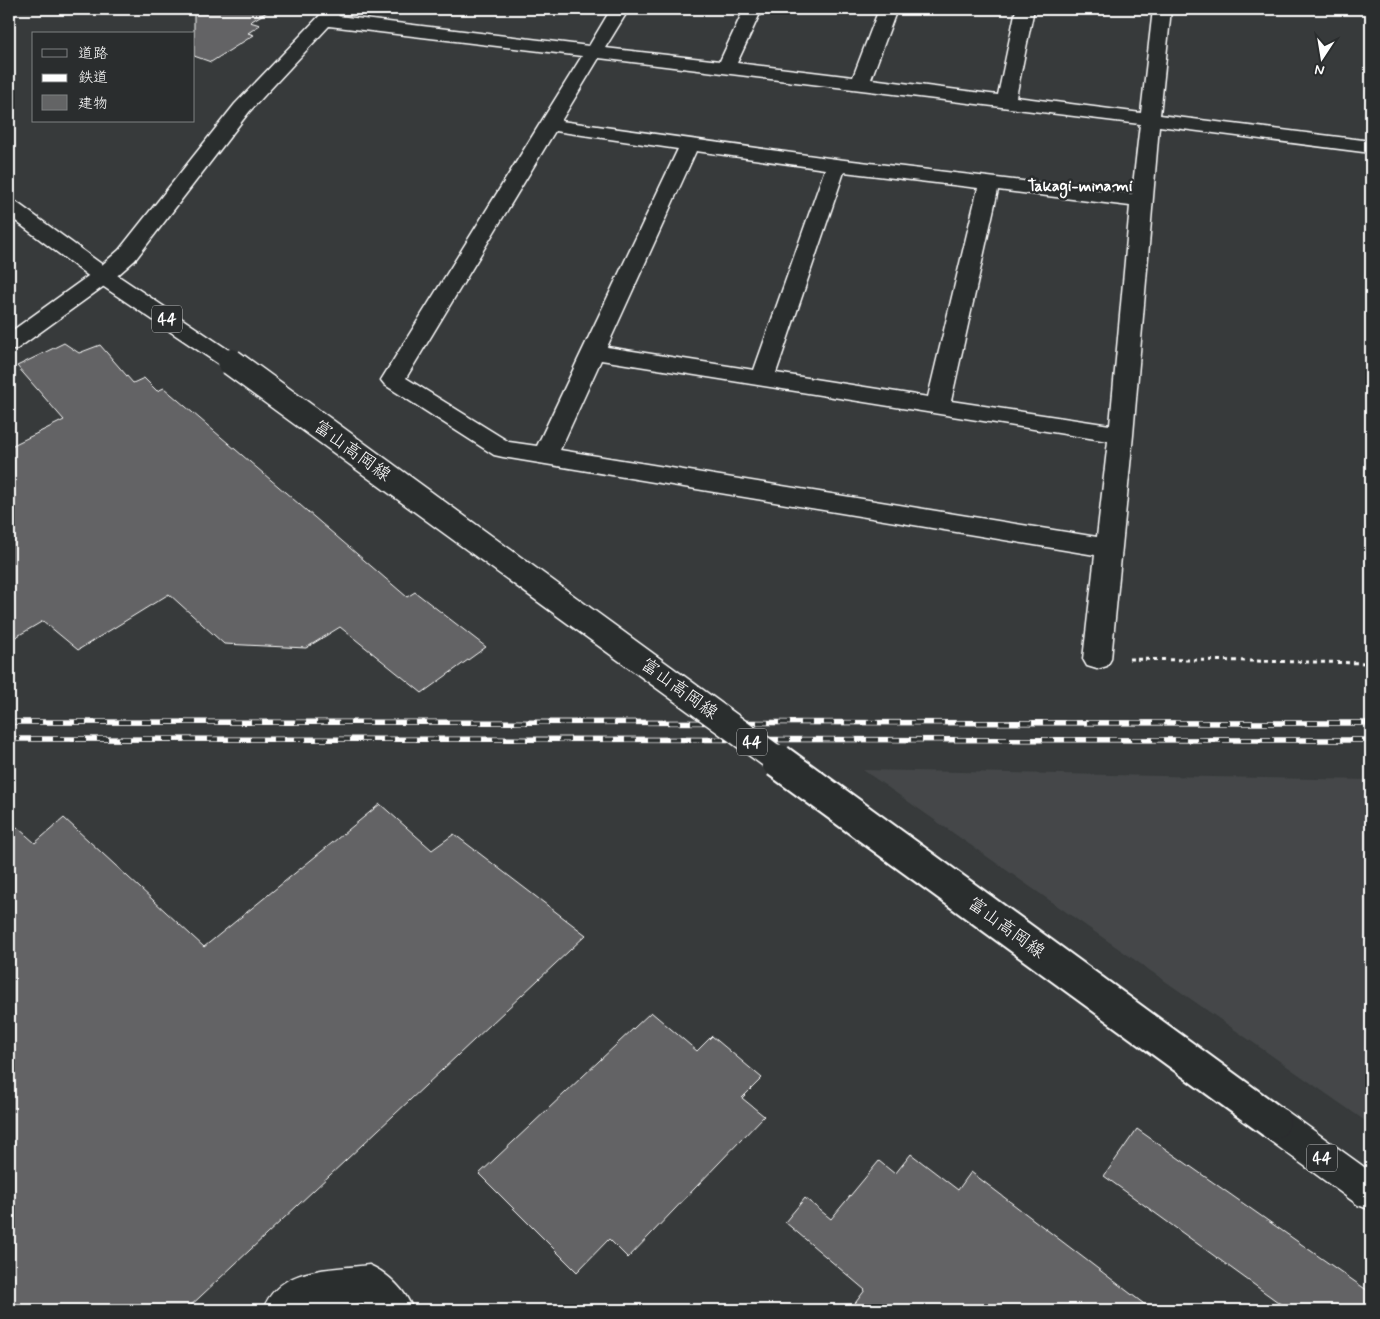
<svg xmlns="http://www.w3.org/2000/svg" width="1380" height="1319" viewBox="0 0 1380 1319" font-family="Mynerve,'Klee One',sans-serif">
<rect width="100%" height="100%" fill="#373a3b"/>
<filter id="ink" filterUnits="userSpaceOnUse"><feTurbulence type="fractalNoise" baseFrequency=".02" numOctaves="2"/><feDisplacementMap in="SourceGraphic" scale="10" xChannelSelector="R" yChannelSelector="G"/><feConvolveMatrix kernelMatrix="1 2 1 2 8 2 1 2 1" color-interpolation-filters="sRGB"/></filter>
<g filter="url(#ink)">
<polygon fill="#444748" points="863,770 1371,780 1371,1125"/>
<g fill="#636465" stroke="#fff">
<polygon points="194,9 272,9 250,22 260,25 248,33 254,35 211,62 194,56"/>
<polygon points="64,343 79,353 100,345 133,383 144,378 157,391 164,388 407,597 415,592 486,647 422,693 340,627 306,648 224,644 169,594 78,650 43,621 9,641 9,447 64,420 17,366"/>
<polygon points="380,804 432,850 454,834 586,935 186,1310 9,1310 9,820 35,843 64,818 204,947"/>
<polygon points="651,1012 697,1051 712,1036 762,1078 742,1098 764,1116 628,1258 609,1239 577,1272 479,1174"/>
<polygon points="1137,1129 1371,1293 1371,1310 1289,1310 1104,1176"/>
<polygon points="911,1154 958,1190 971,1172 1152,1310 850,1310 865,1290 785,1222 805,1198 831,1219 879,1161 895,1174"/>
</g>
<g fill="none" stroke-linecap="round" stroke-linejoin="round">
<g stroke="#fff" stroke-width="3">
<g id="minor">
<path d="M326 9H344L338 16 589 46 611 9H629L605 48 720 61 744 9H762L737 63 853 77 879 9H897L871 79 998 95 1016 9H1034L1016 97 1141 113 1153 9H1171L1160 115 1371 141V153L1159 126 1133 435 1111 659 1107 666 1097 669 1087 666 1083 659 1095 555 503 457 494 455 385 385 381 380 582 56 329 26 249 112 135 260 111 281 17 349 9 351V333L95 271 119 250 235 104ZM599 58 1140 124 1132 194 836 159 561 121ZM555 131 678 149 537 446 509 442 406 378ZM696 151 825 169 754 370 607 347ZM844 172 978 188 928 397 776 373ZM998 190 1130 206 1110 425 951 401ZM601 360 1108 441 1097 537 560 450Z"/>
<path d="M369 1265C388 1273 406 1291 413 1310H368L362 1303 311 1310H263C279 1266 330 1270 369 1265Z"/>
</g>
</g>
<g stroke="#fff" stroke-width="3">
<g id="major">
<polygon points="9,200 16,202 111,271 239,357 242,362 239,367 231,369 223,367 95,281 9,216"/>
<polygon points="1273,1106 1285,1110 1371,1172 1371,1210 1358,1205 1261,1134 1256,1122 1261,1110"/>
</g>
</g>
<polyline stroke="#fff" stroke-width="3" stroke-dasharray="4 4" stroke-linecap="butt" points="1129,659 1371,663"/>
<use href="#minor" fill="#2a2d2e" fill-rule="evenodd"/>
<use href="#major" fill="#2a2d2e" fill-rule="evenodd"/>
<g stroke="#fff" stroke-width="5.5">
<g id="rail">
<polyline points="9,722 1371,723"/>
<polyline points="9,739 1371,740"/>
</g>
</g>
<use href="#rail" stroke="#2a2d2e" stroke-width="4" stroke-dasharray="11" stroke-linecap="butt"/>
<g stroke="#fff" stroke-width="29" stroke-linecap="butt">
<polyline id="major-bridge-far1" points="231,362 780,762"/>
</g>
<g stroke="#fff" stroke-width="37" stroke-linecap="butt">
<polyline id="major-bridge" points="778,761 1273,1122"/>
</g>
<use href="#major-bridge-far1" stroke="#2a2d2e" stroke-width="26"/>
<use href="#major-bridge" stroke="#2a2d2e" stroke-width="33"/>
</g>
</g>
<g text-anchor="middle" dominant-baseline="central" stroke-width="5" stroke-linejoin="round" paint-order="stroke">
<g font-size="16" font-weight="bold" fill="#fff" stroke="#2a2d2e">
<text x="1080" y="186">Takagi-minami</text>
</g>
<g fill="#2a2d2e" stroke="#bfc0c0" stroke-width="1">
<rect x="152" y="305.5" width="30" height="27" rx="4"/>
<rect x="737" y="728.5" width="30" height="27" rx="4"/>
<rect x="1307" y="1144.5" width="30" height="27" rx="4"/>
</g>
<g font-size="16" font-weight="bold" fill="#fff">
<text x="167" y="319">44</text>
<text x="752" y="742">44</text>
<text x="1322" y="1158">44</text>
</g>
<g font-size="18" fill="#fff" stroke="#2a2d2e">
<text transform="translate(352 451) rotate(36)">富山高岡線</text>
<text transform="translate(679 689) rotate(36)">富山高岡線</text>
<text transform="translate(1006 928) rotate(36)">富山高岡線</text>
</g>
</g>
<rect width="1380" height="1319" fill="none" stroke="#2a2d2e" stroke-width="30"/>
<rect x="15" y="15" width="1350" height="1289" fill="none" stroke="#fff" stroke-width="2" filter="url(#ink)"/>
<rect x="32" y="32" width="162" height="90" fill="#2a2d2e" stroke="#7f8182"/>
<rect x="42" y="49" width="25" height="8" fill="#2a2d2e" stroke="#7f8182"/>
<text x="78" y="58" font-size="15" fill="#ffffff">道路</text>
<rect x="42" y="74" width="25" height="8" fill="#ffffff" stroke="#7f8182"/>
<text x="78" y="82" font-size="15" fill="#ffffff">鉄道</text>
<rect x="42" y="95" width="25" height="15" fill="#636465" stroke="#7f8182"/>
<text x="78" y="108" font-size="15" fill="#ffffff">建物</text>
<g transform="translate(1322 58) rotate(192)" stroke="#2a2d2e" stroke-width="4" paint-order="stroke">
<path d="M0-4L9 19L0 12L-9 19Z" fill="#ffffff"/>
<text y="-8" font-size="14" font-weight="bold" text-anchor="middle" fill="#ffffff">N</text>
</g>
</svg>
